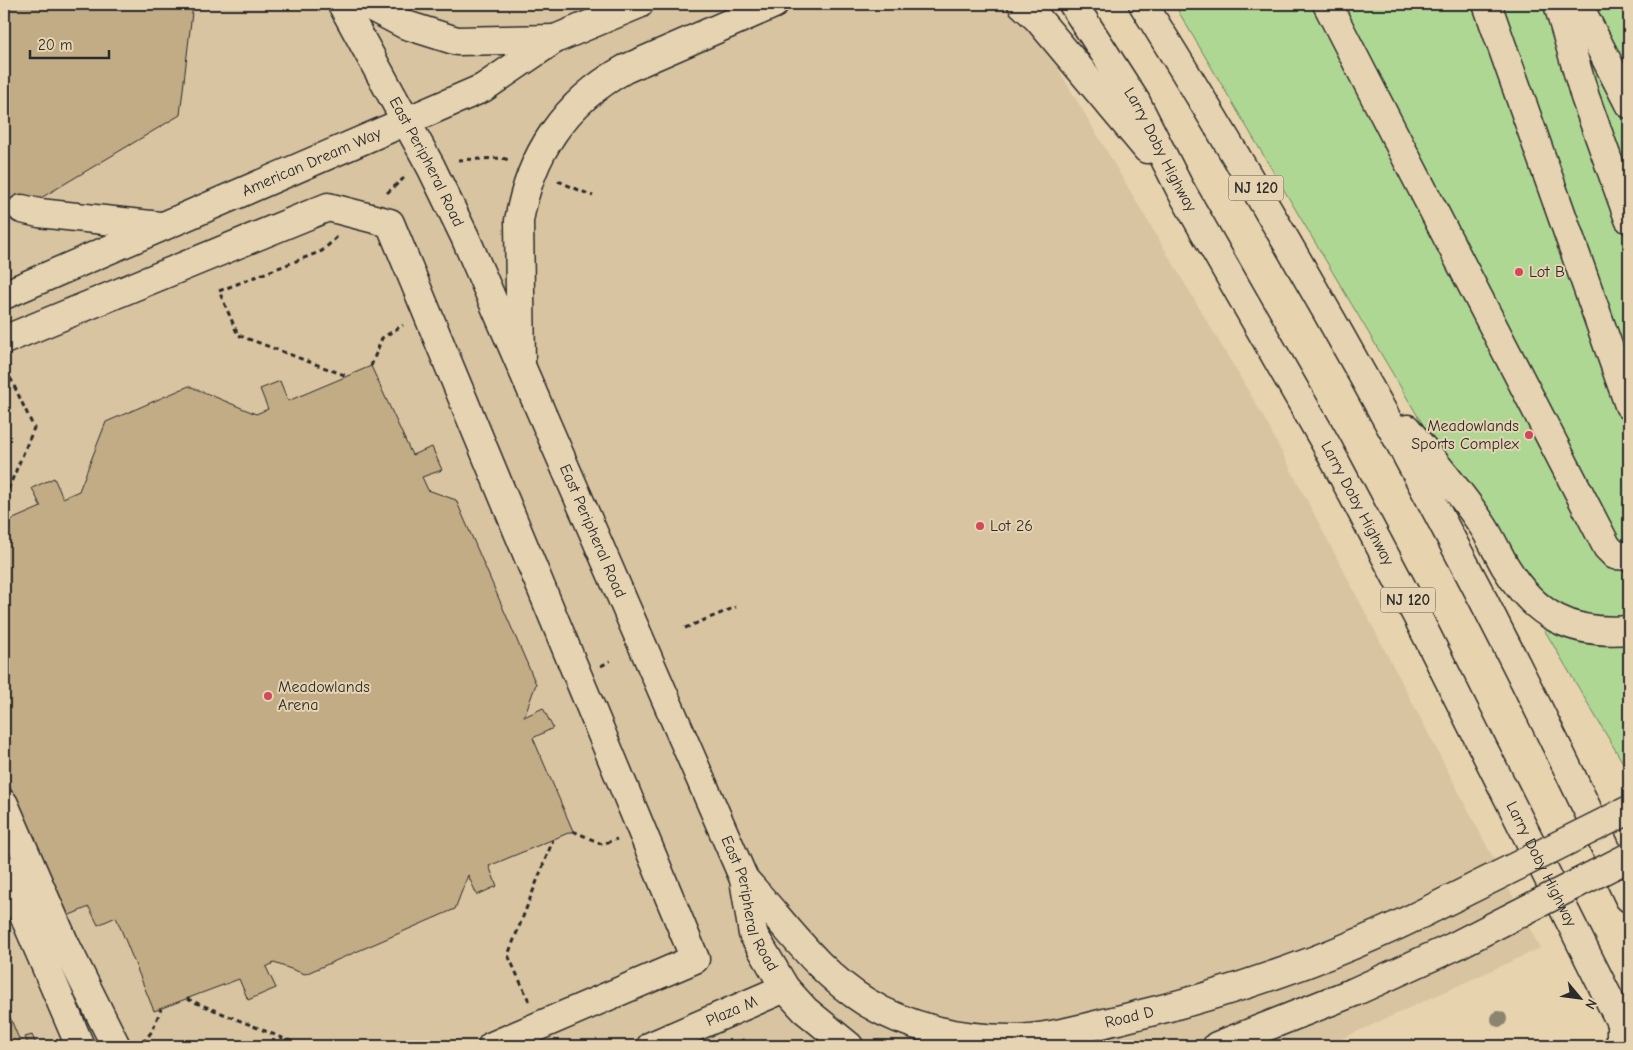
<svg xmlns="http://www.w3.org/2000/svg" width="1633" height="1050" viewBox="0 0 1633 1050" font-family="'Comic Neue',sans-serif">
<rect width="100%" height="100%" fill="#e7d3ae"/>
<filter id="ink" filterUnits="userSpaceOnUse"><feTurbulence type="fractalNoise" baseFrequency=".02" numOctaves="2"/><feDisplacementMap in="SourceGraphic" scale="10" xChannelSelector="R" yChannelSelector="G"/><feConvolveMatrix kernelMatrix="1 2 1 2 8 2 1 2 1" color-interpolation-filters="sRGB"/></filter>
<g filter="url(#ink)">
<polygon fill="#d8c4a0" points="4,4 1027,4 1060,72 1263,416 1540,948 1326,1046 4,1046"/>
<polygon fill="#aed794" stroke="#6c8160" points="1174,4 1629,4 1629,773"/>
<g fill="#c1ac86" stroke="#2b2b2b">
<polygon points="4,4 193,4 180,115 4,220"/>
<polygon points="371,366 412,455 432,447 442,470 422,477 428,490 456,500 536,684 524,717 543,708 553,728 533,738 573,831 489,866 497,886 477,895 468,875 455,909 305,974 274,963 266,967 276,988 248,1000 239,979 154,1011 116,917 98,925 89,907 65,917 4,773 4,663 6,662 4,656 4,523 41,507 32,488 54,478 63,498 79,491 106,422 189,386 256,414 268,409 260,389 280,381 288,401"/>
<polygon points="4,1003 22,1046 4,1046"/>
<polygon points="32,1035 37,1046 29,1046 25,1037"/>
</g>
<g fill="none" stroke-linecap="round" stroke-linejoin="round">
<g stroke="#2b2b2b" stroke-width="31">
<g id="minor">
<path id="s1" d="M342 4 431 167 465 237 744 879 753 934 785 988 805 1010 849 1046"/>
<polyline points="366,4 406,25 457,41 555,39"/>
<polyline points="1327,4 1607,547 1615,555 1629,556"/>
<polyline points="1487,4 1629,405"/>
<polyline points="1578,4 1629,104"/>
<polyline points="22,209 39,213 160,226"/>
<path id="s2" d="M4 295 483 88 555 39 639 4"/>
<polyline points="4,340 328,207 390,223 695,959 492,1046"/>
<polyline points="4,804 64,942 116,1046"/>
<polyline points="4,869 80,1046"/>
<path id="s3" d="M744 879C783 921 816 971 866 1002 908 1028 962 1039 1011 1039 1049 1039 1085 1027 1122 1019 1231 993 1335 958 1435 907"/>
<path id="s4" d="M651 1046 785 988"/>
<polyline points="1217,1046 1354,992 1453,947"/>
</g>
</g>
<g stroke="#2b2b2b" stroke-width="31">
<polyline id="major" points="1621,1046 1621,1023"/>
</g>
<g stroke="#2b2b2b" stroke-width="31">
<g id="highway">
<polyline points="1022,4 1038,19 1147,149"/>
<path id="s5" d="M1073 4 1136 102 1179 187 1327 446 1417 616 1621 1023"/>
<path d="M1143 4C1323 292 1487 590 1629 898"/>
<polyline points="1558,4 1585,97 1629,219"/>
<path d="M521 364 519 221C530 155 565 102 625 69L774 4"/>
<path d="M1407 429C1432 460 1459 490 1481 523 1490 536 1497 552 1505 566 1535 616 1572 635 1629 630"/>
</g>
</g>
<g stroke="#2b2b2b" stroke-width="3" stroke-dasharray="5 4" stroke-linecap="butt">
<polyline points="458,160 502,158 509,160"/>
<polyline points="558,181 593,196"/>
<polyline points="387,193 404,178"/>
<polyline points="337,237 322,251 219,291 238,335 347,376"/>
<polyline points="371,366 382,338 403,325"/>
<polyline points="4,378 9,375 34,428 4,499"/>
<polyline points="685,628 736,607"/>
<polyline points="601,666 610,661"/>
<polyline points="573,831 602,844 617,839"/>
<polyline points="187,999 302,1046"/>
<polyline points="529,1001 508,955 553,840"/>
<polyline points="742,1039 744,1046"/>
<polyline points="143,1043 152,1031 161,1009"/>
</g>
<use href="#minor" stroke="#e6d3b1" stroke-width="28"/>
<use href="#major" stroke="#e6d3b1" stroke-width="28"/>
<use href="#highway" stroke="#e6d3b1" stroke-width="28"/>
<g stroke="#2b2b2b" stroke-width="31" stroke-linecap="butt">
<g id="minor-bridge">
<polyline points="1435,907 1629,810"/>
<polyline points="1453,947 1629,857"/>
</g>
</g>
<use href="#minor-bridge" stroke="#e6d3b1" stroke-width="28"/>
</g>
<circle fill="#8b856f" cx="1499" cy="1019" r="8"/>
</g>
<g fill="#d1495b" stroke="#e6d3b1" stroke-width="2">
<circle cx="1519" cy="272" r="5"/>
<circle cx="1529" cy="435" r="5"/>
<circle cx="980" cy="526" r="5"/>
<circle cx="268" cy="696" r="5"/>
</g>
<g text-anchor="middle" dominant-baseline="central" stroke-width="4" stroke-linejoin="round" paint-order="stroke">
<g fill="#e6d3b1" stroke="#635d53" stroke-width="1">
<rect x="1228.5" y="175.5" width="55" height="25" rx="4"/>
<rect x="1380.5" y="587.5" width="55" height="25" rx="4"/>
</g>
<g font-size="15" font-weight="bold" fill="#2b2b2b">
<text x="1256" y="188">NJ 120</text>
<text x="1408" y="600">NJ 120</text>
</g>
<g font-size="16" fill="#2b2b2b" stroke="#e6d3b1">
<text stroke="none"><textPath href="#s5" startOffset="170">Larry Doby Highway</textPath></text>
<text stroke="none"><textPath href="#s2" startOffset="335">American Dream Way</textPath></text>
<text stroke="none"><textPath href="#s1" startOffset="179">East Peripheral Road</textPath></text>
<text stroke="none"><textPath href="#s5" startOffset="575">Larry Doby Highway</textPath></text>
<text stroke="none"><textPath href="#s1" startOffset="584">East Peripheral Road</textPath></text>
<text stroke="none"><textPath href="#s5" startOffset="980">Larry Doby Highway</textPath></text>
<text stroke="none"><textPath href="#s1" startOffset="989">East Peripheral Road</textPath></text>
<text stroke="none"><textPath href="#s4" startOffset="88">Plaza M</textPath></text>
<text stroke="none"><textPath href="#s3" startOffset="446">Road D</textPath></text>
</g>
<g font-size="16" fill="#2b2b2b" stroke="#e6d3b1" text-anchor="start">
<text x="1529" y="272">Lot B</text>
<text x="1519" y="426" text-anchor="end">Meadowlands<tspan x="1519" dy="18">Sports Complex</tspan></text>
<text x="990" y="526">Lot 26</text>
<text x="278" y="687">Meadowlands<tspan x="278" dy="18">Arena</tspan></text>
</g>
</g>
<rect width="1633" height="1050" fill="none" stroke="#e6d3b1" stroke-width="20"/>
<rect x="10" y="10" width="1613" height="1030" fill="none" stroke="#2b2b2b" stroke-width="2" filter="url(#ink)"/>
<g transform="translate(1580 998) rotate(119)" stroke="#e6d3b1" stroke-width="4" paint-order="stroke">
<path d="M0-4L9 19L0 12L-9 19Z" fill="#2b2b2b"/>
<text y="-8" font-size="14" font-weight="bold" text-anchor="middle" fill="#2b2b2b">N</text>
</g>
<path d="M30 50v8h79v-8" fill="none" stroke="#2b2b2b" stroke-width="2.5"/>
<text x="38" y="50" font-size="15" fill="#2b2b2b" stroke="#e6d3b1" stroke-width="4" paint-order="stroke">20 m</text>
</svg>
